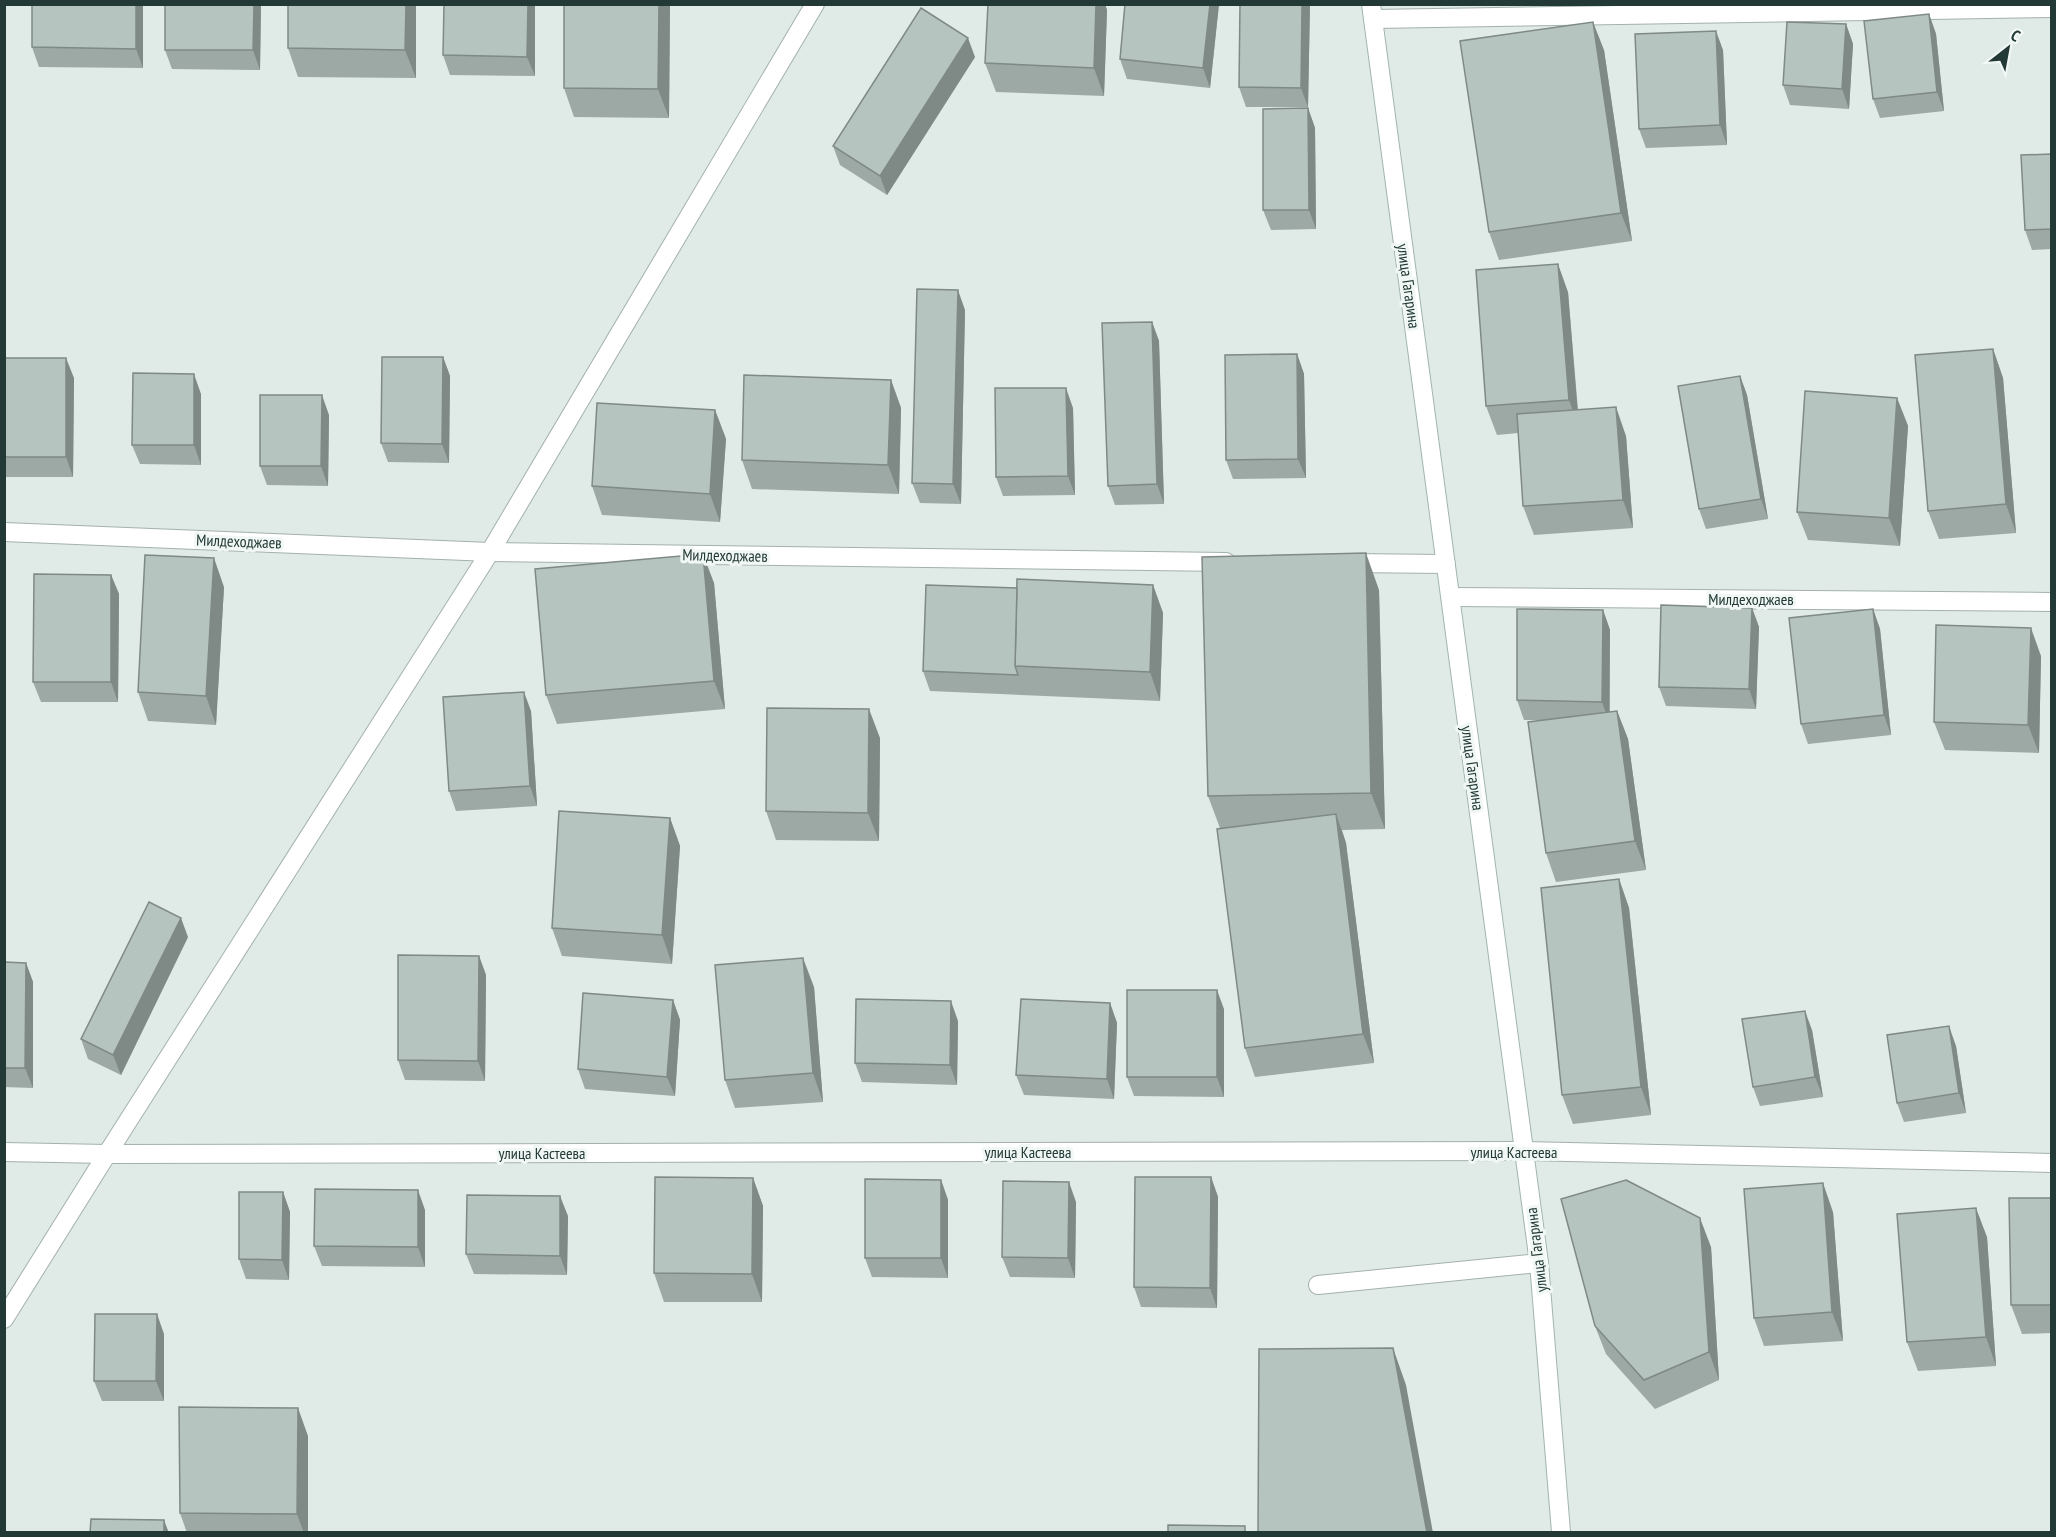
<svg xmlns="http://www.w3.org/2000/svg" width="2056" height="1537" viewBox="0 0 2056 1537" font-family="'PT Sans Narrow',sans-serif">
<rect width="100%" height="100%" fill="#e0eae6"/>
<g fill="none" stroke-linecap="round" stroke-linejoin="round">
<g stroke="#a3b1ad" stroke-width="20">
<g id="lane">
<polyline points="1318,1285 1539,1263"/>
<polyline points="4,1319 107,1154 490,552 815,4"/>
</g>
</g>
<g stroke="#a3b1ad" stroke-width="20">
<g id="street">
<polyline points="1373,19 2052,8"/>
<polyline points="4,532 490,552 1226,562"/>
<polyline points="1347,563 1446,564"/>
<polyline points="1451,597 2052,602"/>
<polyline points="4,1152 107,1154 1524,1151 2052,1163"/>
</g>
</g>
<g stroke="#a0b5af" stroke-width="20">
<polyline id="secondary" points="1371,4 1539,1263 1561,1532"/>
</g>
<use href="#lane" stroke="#fff" stroke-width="18"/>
<use href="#street" stroke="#fff" stroke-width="18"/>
<use href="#secondary" stroke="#fff" stroke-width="18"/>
</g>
<g fill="#9ca9a4">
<polygon points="32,4 143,4 143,68 39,67 32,47"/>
<polygon points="165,4 261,4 260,70 172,69 165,50"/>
<polygon points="288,4 416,4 416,78 298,77 288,48"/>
<polygon points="535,4 535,76 450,75 443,55"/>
<polygon points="564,4 670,4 669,118 574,117 564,88"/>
<polygon points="988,4 1105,4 1107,10 1104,96 996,92 985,63"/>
<polygon points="1125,4 1219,4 1210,88 1127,79 1120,59"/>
<polygon points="1310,4 1308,107 1246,107 1239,87"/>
<polygon points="1929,14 1936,34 1944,111 1880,118 1873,99"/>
<polygon points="1846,24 1853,44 1849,109 1790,105 1783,85"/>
<polygon points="1604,50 1632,241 1499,260 1489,232"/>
<polygon points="1723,50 1727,145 1646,148 1639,129"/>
<polygon points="975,57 887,195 840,165 833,146"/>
<polygon points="1308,108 1315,128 1316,229 1271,230 1263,210"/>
<polygon points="2052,154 2052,249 2032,250 2025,230"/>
<polygon points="1568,292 1578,410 1626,436 1633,528 1534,535 1523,506 1518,433 1497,435 1486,406"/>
<polygon points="965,310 961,504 920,503 912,483"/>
<polygon points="1152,322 1159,341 1164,504 1115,505 1108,486"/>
<polygon points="1993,349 2003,378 2016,533 1939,539 1928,511"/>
<polygon points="1297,354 1304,374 1306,478 1233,479 1226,460"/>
<polygon points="443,357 450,376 449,463 388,462 381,443"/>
<polygon points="4,358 74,378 73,477 4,477"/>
<polygon points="1740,376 1747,395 1768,519 1706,529 1699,509"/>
<polygon points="891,380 901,408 899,494 752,489 742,460"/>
<polygon points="201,394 201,465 140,464 132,445"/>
<polygon points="1897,398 1908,426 1900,546 1808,540 1797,512"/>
<polygon points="1073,408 1075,495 1003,496 996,477"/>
<polygon points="715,410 726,439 720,522 602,515 592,486"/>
<polygon points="329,415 328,486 267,485 260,466"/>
<polygon points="111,575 119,594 118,702 41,702 33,682"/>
<polygon points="714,583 725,709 557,724 546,695"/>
<polygon points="1153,585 1163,613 1160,701 930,691 923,671 1017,588"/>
<polygon points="224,587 216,725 148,721 138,692"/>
<polygon points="1379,590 1385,829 1342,830 1346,843 1374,1063 1255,1077 1245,1048 1220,828 1208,796"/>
<polygon points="1752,608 1759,627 1756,709 1666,706 1659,687"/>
<polygon points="1873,609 1880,629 1891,735 1808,744 1801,724"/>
<polygon points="1603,610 1610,630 1610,712 1617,711 1628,739 1646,870 1556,882 1546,853 1545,720 1524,720 1517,700"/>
<polygon points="2041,656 2039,753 1945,750 1934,722"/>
<polygon points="531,711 537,806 456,811 449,791"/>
<polygon points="880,738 879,841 776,840 766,811"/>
<polygon points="670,818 680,846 672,964 562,956 552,928"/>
<polygon points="1619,879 1629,908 1651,1115 1573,1124 1562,1095"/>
<polygon points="188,937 121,1075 88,1059 81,1039"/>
<polygon points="479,956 486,975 485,1081 405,1080 398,1060"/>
<polygon points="4,962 26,963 33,982 33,1088 4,1087"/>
<polygon points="814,987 823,1102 735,1108 725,1080"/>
<polygon points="673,1000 680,1020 675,1096 585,1089 578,1069"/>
<polygon points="1110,1003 1117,1023 1114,1099 1024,1095 1016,1075"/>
<polygon points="1224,1009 1224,1097 1134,1096 1127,1077"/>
<polygon points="958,1021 957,1085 862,1082 855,1063"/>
<polygon points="1812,1030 1823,1097 1760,1106 1753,1087"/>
<polygon points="1956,1046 1966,1113 1904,1122 1897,1103"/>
<polygon points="1211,1177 1218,1197 1217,1308 1141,1307 1134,1287"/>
<polygon points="753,1178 763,1206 762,1302 664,1302 654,1273"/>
<polygon points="941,1180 948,1200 948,1278 872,1277 865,1258"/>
<polygon points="283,1192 290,1212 289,1280 246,1279 239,1259"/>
<polygon points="2052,1198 2052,1333 2022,1334 2011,1305"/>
<polygon points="1076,1202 1075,1278 1010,1277 1002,1257"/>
<polygon points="425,1210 425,1267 322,1266 314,1246"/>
<polygon points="1833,1212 1843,1341 1764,1346 1754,1318"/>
<polygon points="568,1216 567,1275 474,1274 466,1254"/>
<polygon points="1987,1237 1996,1366 1918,1371 1907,1342"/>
<polygon points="1711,1247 1719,1380 1655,1409 1606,1354 1595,1326"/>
<polygon points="164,1334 164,1401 102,1401 94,1381"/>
<polygon points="308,1436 308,1533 187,1533 180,1513"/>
</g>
<g fill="#7f8986">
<polygon points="136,4 143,4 143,68 136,49"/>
<polygon points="254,4 261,4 260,70 253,50"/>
<polygon points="406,4 416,4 416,78 405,50"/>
<polygon points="528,4 535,4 535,76 527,57"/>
<polygon points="659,4 670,4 669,118 658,89"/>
<polygon points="1096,4 1105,4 1107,10 1104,96 1094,68"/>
<polygon points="1210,4 1219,4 1210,88 1203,68"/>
<polygon points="1302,4 1310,4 1308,107 1301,88"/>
<polygon points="1929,14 1936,34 1944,111 1937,92"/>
<polygon points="1593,22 1604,50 1632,241 1621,213"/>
<polygon points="1846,24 1853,44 1849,109 1842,89"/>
<polygon points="1716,31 1723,50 1727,145 1720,125"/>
<polygon points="968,38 975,57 887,195 880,176"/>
<polygon points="1308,108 1315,128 1316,229 1309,210"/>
<polygon points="1558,264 1568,292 1579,428 1569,400"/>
<polygon points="958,290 965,310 961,504 953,484"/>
<polygon points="1152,322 1159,341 1164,504 1157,484"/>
<polygon points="1993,349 2003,378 2016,533 2006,504"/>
<polygon points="1297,354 1304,374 1306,478 1298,459"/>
<polygon points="443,357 450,376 449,463 442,444"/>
<polygon points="66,358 74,378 73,477 66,457"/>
<polygon points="194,374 201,394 201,465 194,445"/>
<polygon points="1740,376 1747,395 1768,519 1761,499"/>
<polygon points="891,380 901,408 899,494 888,465"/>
<polygon points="1066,388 1073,408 1075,495 1068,476"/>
<polygon points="322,395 329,415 328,486 321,466"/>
<polygon points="1897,398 1908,426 1900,546 1889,518"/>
<polygon points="1616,407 1626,436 1633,528 1623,500"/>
<polygon points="715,410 726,439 720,522 710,494"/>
<polygon points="1366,553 1379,590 1385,829 1371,793"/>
<polygon points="703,554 714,583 725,709 714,681"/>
<polygon points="214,558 224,587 216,725 206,696"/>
<polygon points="111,575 119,594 118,702 111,682"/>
<polygon points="1153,585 1163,613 1160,701 1150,672"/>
<polygon points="1752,608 1759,627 1756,709 1749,689"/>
<polygon points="1873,609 1880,629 1891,735 1884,715"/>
<polygon points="1603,610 1610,630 1609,721 1602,702"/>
<polygon points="2031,628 2041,656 2039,753 2028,725"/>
<polygon points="524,692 531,711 537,806 530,786"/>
<polygon points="869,709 880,738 879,841 868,813"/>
<polygon points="1617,711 1628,739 1646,870 1635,841"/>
<polygon points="1336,814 1346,843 1374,1063 1363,1034"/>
<polygon points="670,818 680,846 672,964 662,935"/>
<polygon points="1619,879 1629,908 1651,1115 1641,1087"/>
<polygon points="181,918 188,937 121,1075 113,1055"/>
<polygon points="479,956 486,975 485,1081 478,1061"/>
<polygon points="803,958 814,987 823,1102 813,1073"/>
<polygon points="26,963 33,982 33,1088 25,1068"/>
<polygon points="1217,990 1224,1009 1224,1097 1217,1077"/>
<polygon points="673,1000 680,1020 675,1096 667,1077"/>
<polygon points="951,1001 958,1021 957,1085 950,1065"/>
<polygon points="1110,1003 1117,1023 1114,1099 1107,1079"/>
<polygon points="1805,1011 1812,1030 1823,1097 1815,1077"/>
<polygon points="1949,1026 1956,1046 1966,1113 1959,1093"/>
<polygon points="1211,1177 1218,1197 1217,1308 1210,1288"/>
<polygon points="753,1178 763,1206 762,1302 752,1274"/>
<polygon points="941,1180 948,1200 948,1278 941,1258"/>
<polygon points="1069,1182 1076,1202 1075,1278 1068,1258"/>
<polygon points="1823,1183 1833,1212 1843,1341 1832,1312"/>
<polygon points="418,1190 425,1210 425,1267 418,1247"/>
<polygon points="283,1192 290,1212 289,1280 282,1260"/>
<polygon points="560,1196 568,1216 567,1275 560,1256"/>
<polygon points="1976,1208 1987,1237 1996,1366 1986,1337"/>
<polygon points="1700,1218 1711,1247 1719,1380 1709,1352"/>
<polygon points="157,1314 164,1334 164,1401 156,1381"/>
<polygon points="1393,1348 1406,1385 1433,1533 1427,1533"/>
<polygon points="298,1408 308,1436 308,1533 304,1533 297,1514"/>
<polygon points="164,1520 169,1533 164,1533"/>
</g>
<g fill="#b5c4bf" stroke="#7f8986" stroke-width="1.5">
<polygon points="32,4 136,4 136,49 32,47"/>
<polygon points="165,4 254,4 253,50 165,50"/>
<polygon points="288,4 406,4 405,50 288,48"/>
<polygon points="444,4 528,4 527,57 443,55"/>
<polygon points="564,4 659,4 658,89 564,88"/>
<polygon points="988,4 1096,4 1094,68 985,63"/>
<polygon points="1125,4 1210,4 1203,68 1120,59"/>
<polygon points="1240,4 1302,4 1301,88 1239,87"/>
<polygon points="921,8 968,38 880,176 833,146"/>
<polygon points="1929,14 1937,92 1873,99 1864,21"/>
<polygon points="1593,22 1621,213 1489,232 1460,41"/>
<polygon points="1787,22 1846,24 1842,89 1783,85"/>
<polygon points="1716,31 1720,125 1639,129 1635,34"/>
<polygon points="1308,108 1309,210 1263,210 1263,109"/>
<polygon points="2052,154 2052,229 2025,230 2021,155"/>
<polygon points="1558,264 1569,400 1486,406 1476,270"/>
<polygon points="917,289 958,290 953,484 912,483"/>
<polygon points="1152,322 1157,484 1108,486 1102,323"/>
<polygon points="1993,349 2006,504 1928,511 1915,355"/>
<polygon points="1297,354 1298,459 1226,460 1225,355"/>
<polygon points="382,357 443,357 442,444 381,443"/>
<rect x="4" y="358" width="62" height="99"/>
<polygon points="133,373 194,374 194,445 132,445"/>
<polygon points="744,375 891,380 888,465 742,460"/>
<polygon points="1740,376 1761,499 1699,509 1678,386"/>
<polygon points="995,388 1066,388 1068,476 996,477"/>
<polygon points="1805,391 1897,398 1889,518 1797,512"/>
<polygon points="260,395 322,395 321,466 260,466"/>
<polygon points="597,403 715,410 710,494 592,486"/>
<polygon points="1616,407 1623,500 1523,506 1517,414"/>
<polygon points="1366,553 1371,793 1208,796 1202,557"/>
<polygon points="703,554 714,681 546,695 535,569"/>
<polygon points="145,555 214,558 206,696 138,692"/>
<polygon points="34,574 111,575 111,682 33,682"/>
<polygon points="1017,579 1153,585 1150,672 1015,666"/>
<polygon points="926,585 1017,588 1015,666 1018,675 923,671"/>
<polygon points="1661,605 1752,608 1749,689 1659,687"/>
<polygon points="1517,609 1603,610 1602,702 1517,700"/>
<polygon points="1873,609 1884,715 1801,724 1789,618"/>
<polygon points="1936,625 2031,628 2028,725 1934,722"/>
<polygon points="524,692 530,786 449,791 443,697"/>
<polygon points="767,708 869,709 868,813 766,811"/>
<polygon points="1617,711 1635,841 1546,853 1528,722"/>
<polygon points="559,811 670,818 662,935 552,928"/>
<polygon points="1336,814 1363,1034 1245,1048 1217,829"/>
<polygon points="1619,879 1641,1087 1562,1095 1541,888"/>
<polygon points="149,902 181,918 113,1055 81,1039"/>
<polygon points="398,955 479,956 478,1061 398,1060"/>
<polygon points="803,958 813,1073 725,1080 715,965"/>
<polygon points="4,962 26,963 25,1068 4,1068"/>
<rect x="1127" y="990" width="90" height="87"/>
<polygon points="583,993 673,1000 667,1077 578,1069"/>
<polygon points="856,999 951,1001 950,1065 855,1063"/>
<polygon points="1021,999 1110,1003 1107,1079 1016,1075"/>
<polygon points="1805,1011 1815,1077 1753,1087 1742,1019"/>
<polygon points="1949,1026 1959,1093 1897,1103 1887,1035"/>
<polygon points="655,1177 753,1178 752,1274 654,1273"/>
<polygon points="1135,1177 1211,1177 1210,1288 1134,1287"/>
<polygon points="865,1179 941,1180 941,1258 865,1258"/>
<polygon points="1626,1180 1700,1218 1709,1352 1644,1380 1595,1326 1561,1199"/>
<polygon points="1003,1181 1069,1182 1068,1258 1002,1257"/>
<polygon points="1823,1183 1832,1312 1754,1318 1744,1189"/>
<polygon points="315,1189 418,1190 418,1247 314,1246"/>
<polygon points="239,1192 283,1192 282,1260 239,1259"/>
<polygon points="467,1195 560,1196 560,1256 466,1254"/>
<polygon points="2009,1198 2052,1198 2052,1305 2011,1305"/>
<polygon points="1976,1208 1986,1337 1907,1342 1897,1214"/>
<polygon points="95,1314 157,1314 156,1381 94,1381"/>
<polygon points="1393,1348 1427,1533 1258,1533 1259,1349"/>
<polygon points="179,1407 298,1408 297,1514 180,1513"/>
<polygon points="91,1519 164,1520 164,1533 90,1533"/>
<polygon points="1168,1525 1245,1526 1245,1533 1168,1533"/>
</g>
<g text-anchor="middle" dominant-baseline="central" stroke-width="6" stroke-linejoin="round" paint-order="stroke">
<g font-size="16" fill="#223935" stroke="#f0f7f4">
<text transform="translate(1409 286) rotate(82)">улица Гагарина</text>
<text transform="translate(239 541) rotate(2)">Милдеходжаев</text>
<text transform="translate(725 555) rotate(1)">Милдеходжаев</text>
<text x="1751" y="599">Милдеходжаев</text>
<text transform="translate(1473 768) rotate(82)">улица Гагарина</text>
<text x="1028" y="1152">улица Кастеева</text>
<text x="1514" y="1152">улица Кастеева</text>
<text x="542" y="1153">улица Кастеева</text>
<text transform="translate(1536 1250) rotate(-97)">улица Гагарина</text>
</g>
</g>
<rect width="2056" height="1537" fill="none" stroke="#223935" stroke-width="12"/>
<g transform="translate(2008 48) rotate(31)" stroke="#f0f7f4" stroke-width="4.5" paint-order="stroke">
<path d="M0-4.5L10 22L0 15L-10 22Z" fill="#223935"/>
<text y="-9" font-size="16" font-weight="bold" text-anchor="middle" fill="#223935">С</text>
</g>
</svg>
